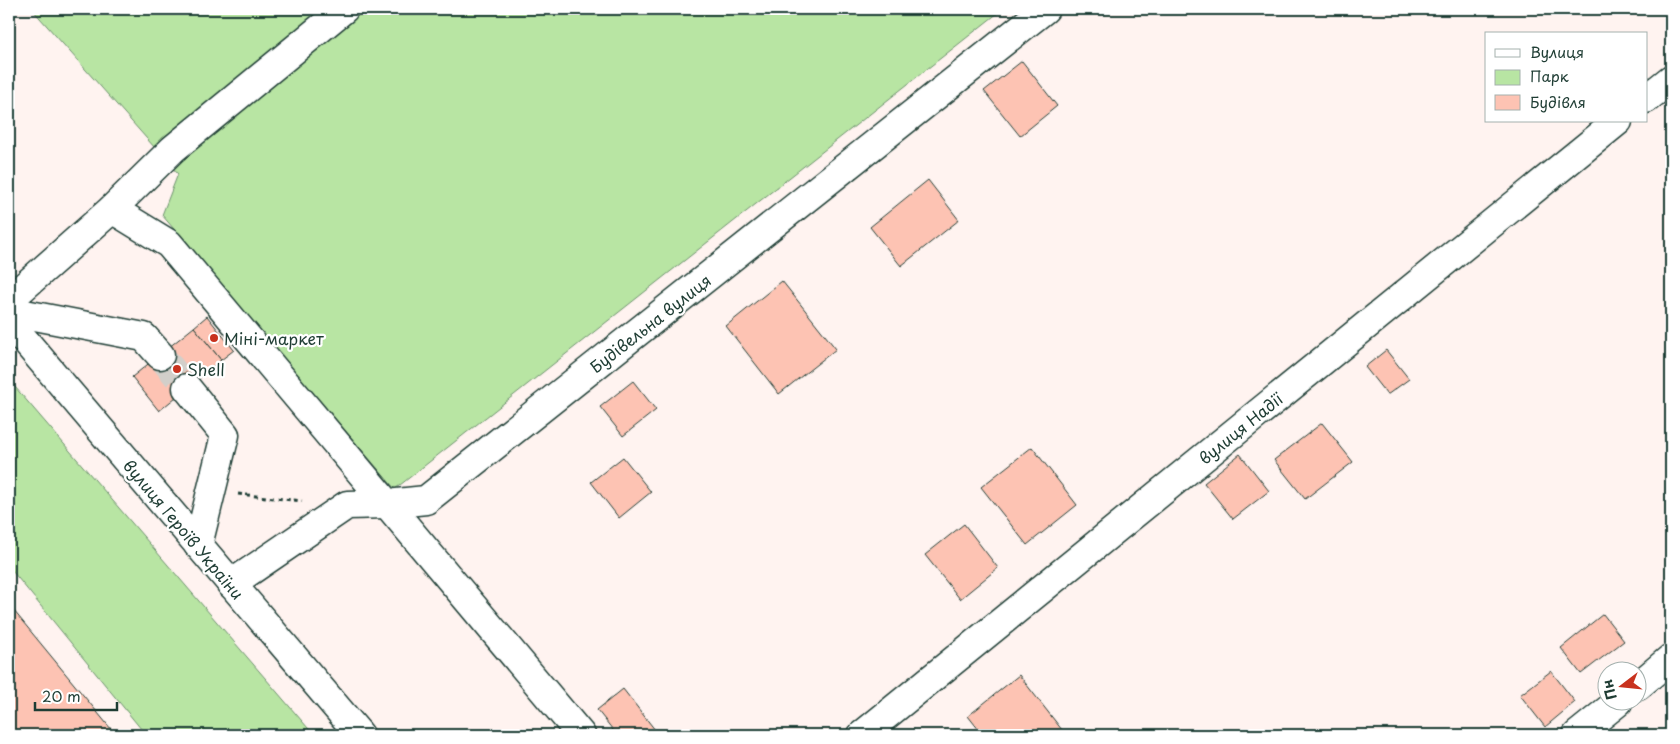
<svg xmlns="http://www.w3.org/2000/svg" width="1680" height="744" viewBox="0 0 1680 744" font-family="'Playpen Sans',sans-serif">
<rect width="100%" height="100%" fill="#fff3f0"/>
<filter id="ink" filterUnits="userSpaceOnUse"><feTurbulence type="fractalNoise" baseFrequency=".02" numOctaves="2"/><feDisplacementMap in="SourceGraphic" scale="10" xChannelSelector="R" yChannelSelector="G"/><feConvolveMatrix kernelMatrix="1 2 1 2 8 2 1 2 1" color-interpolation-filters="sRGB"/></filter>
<g filter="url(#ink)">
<g fill="#b8e5a3" stroke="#6c916c">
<polygon points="32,9 1003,9 395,489 162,215 178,174"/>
<polygon points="9,380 314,735 146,735 9,567"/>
</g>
<g fill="#fdc3b3" stroke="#1f3d34">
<polygon points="1022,61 1057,106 1020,136 984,91"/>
<polygon points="928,180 959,220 901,266 870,227"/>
<polygon points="782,281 836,349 779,394 726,326"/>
<polygon points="207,316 234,350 221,360 194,327"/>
<polygon points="194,327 221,360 159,411 132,377"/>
<polygon points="1386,350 1409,379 1387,395 1365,367"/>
<polygon points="633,381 656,410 623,436 600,407"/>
<polygon points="1322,423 1353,462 1305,499 1274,460"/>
<polygon points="1032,447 1077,505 1027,545 981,487"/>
<polygon points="1240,454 1269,491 1233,519 1204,483"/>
<polygon points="623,457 651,492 619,518 591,482"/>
<polygon points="964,524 998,568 960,599 925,555"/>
<polygon points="9,605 116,735 16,735 9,726"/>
<polygon points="1603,614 1624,641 1581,674 1561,648"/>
<polygon points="1551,671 1575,702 1545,727 1520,695"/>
<polygon points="1019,675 1066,735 983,735 968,716"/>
<polygon points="623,689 659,735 617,735 597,710"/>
</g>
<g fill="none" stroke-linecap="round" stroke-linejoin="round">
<polyline stroke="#d2cfca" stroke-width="28" stroke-dasharray="28 14" stroke-linecap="butt" points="160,355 187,388"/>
<g stroke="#1f3d34" stroke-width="31">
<g id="minor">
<polyline points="1646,99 1671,79"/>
<polyline points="112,209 169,244 581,735"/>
<polyline points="9,300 112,209 173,149 344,9"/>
<polyline points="9,311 144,337 160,355"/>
<polyline points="187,388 225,435 198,545"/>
<polyline points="231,584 347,505 387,504 426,500 1045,9"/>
<polyline points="1638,686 1671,658"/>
<polyline points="862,735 1618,121"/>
<polyline points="1577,735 1618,702"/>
</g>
</g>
<g stroke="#1f3d34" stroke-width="31">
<polyline id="major" points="9,322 360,735"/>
</g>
<polyline stroke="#1f3d34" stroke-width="3" stroke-dasharray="4 4" stroke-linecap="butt" points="238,494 302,501"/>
<use href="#minor" stroke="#fff" stroke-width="28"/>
<use href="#major" stroke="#fff" stroke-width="28"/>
</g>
</g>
<g fill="#c8321e" stroke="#fff" stroke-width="2">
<circle cx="214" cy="338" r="5"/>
<circle cx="177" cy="369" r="5"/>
</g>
<g text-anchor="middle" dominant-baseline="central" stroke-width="4.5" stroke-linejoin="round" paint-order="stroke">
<g font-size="16" fill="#1f3d34" stroke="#fff">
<text transform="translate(650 323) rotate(-38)">Будівельна вулиця</text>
<text transform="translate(1240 428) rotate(-39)">вулиця Надії</text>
<text transform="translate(184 529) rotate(50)">вулиця Героїв України</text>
</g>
<g font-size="16" fill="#1f3d34" stroke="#fff" text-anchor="start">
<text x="224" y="338">Міні-маркет</text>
<text x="187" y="369">Shell</text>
</g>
</g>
<rect width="1680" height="744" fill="none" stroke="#fff" stroke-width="30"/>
<rect x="15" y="15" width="1650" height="714" fill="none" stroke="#1f3d34" stroke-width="2" filter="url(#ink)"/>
<rect x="1485" y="32" width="162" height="90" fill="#ffffff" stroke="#a5b1ae"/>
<rect x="1495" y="49" width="25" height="8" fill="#ffffff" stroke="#a5b1ae"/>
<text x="1530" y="58" font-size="15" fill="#1f3d34">Вулиця</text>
<rect x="1495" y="70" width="25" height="15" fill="#b8e5a3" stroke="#a5b1ae"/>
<text x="1530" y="82" font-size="15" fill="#1f3d34">Парк</text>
<rect x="1495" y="95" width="25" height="15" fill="#fdc3b3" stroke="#a5b1ae"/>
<text x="1530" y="108" font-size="15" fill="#1f3d34">Будівля</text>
<g transform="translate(1622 686) rotate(254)"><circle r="24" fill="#ffffff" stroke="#a5b1ae"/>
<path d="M0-4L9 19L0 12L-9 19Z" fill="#c8321e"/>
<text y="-8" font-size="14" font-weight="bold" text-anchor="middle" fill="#1f3d34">Пн</text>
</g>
<path d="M35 702v8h82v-8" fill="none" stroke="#1f3d34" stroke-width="2.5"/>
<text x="42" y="702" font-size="15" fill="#1f3d34" stroke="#ffffff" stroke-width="4" paint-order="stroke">20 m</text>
</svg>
